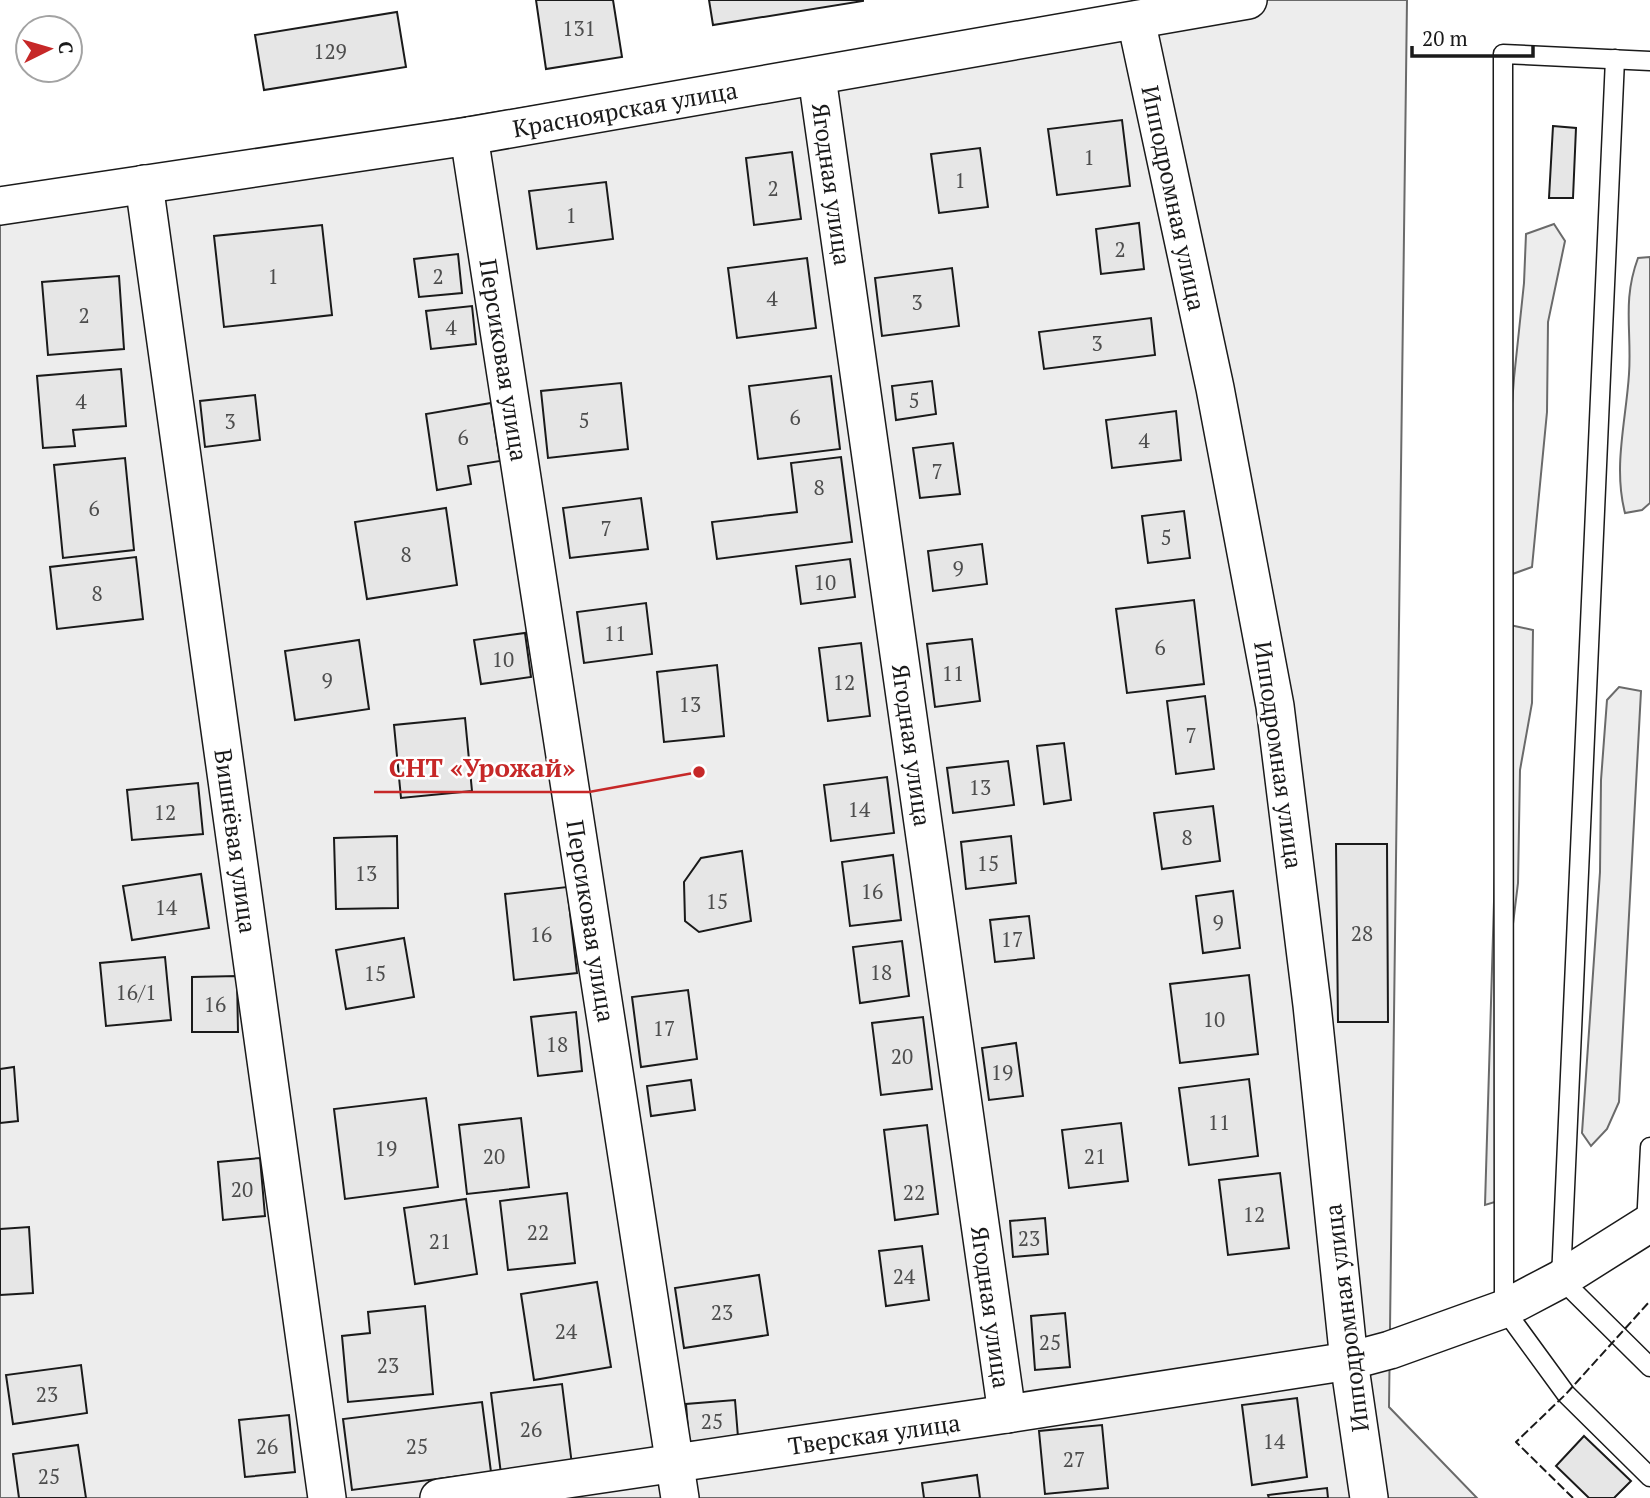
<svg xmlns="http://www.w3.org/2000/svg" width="1650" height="1498" viewBox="0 0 1650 1498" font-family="'PT Serif',serif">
<rect width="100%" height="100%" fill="#fff"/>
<g fill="#ededed" stroke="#6a6a6a" stroke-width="2">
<polygon points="1176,0 1407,0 1389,1407 1477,1498 0,1498 0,194"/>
<polygon points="1554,224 1565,241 1548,322 1547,412 1532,567 1507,576 1503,521 1514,378 1524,283 1526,234"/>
<path d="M1650 257V503L1642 510 1625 513C1613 467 1626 421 1629 374 1632 331 1622 301 1638 258Z"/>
<polygon points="1510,625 1533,630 1532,703 1520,770 1518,883 1508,965 1505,1199 1485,1205 1499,733"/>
<polygon points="1619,687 1641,691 1619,1102 1607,1129 1591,1146 1582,1133 1600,872 1601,780 1607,700"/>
</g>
<g fill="#e6e6e6" stroke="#1a1a1a" stroke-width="2">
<polygon points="536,0 613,0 622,57 546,69"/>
<polygon points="709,0 863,0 863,1 713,25"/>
<polygon points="397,12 406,67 264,90 255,35"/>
<polygon points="1122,120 1130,186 1057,195 1048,129"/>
<polygon points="1553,126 1576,128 1573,198 1549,198"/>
<polygon points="980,148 988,207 939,213 931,154"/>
<polygon points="792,152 801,219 754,225 746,158"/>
<polygon points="606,182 613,239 537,249 529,191"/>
<polygon points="1139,223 1144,269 1101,274 1096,229"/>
<polygon points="322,225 332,315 224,327 214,236"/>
<polygon points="458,254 462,293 419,297 414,259"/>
<polygon points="807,258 816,328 737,338 728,268"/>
<polygon points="952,268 959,326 882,336 875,278"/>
<polygon points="119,276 124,349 48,355 42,282"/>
<polygon points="472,306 476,344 431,349 426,311"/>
<polygon points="1151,318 1155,355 1044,369 1039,332"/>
<polygon points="121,369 126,426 73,430 75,446 43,448 37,376"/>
<polygon points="831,376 840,449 758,459 749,386"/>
<polygon points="932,381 936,414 896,420 892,386"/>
<polygon points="621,383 628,449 548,458 541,391"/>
<polygon points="255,395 260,440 205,447 200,401"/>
<polygon points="491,403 500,461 468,466 471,484 437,490 426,414"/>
<polygon points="1176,411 1181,460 1112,468 1106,420"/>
<polygon points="953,443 960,494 920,498 913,448"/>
<polygon points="841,457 852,542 717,559 712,522 797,512 791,463"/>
<polygon points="125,458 134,550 63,558 54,465"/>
<polygon points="641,498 648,549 570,558 563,508"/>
<polygon points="446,508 457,585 367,599 355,522"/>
<polygon points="1184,511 1190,558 1148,563 1142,516"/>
<polygon points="982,544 987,584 933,591 928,551"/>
<polygon points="136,557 143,619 57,629 50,567"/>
<polygon points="850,559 855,597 801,604 796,566"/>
<polygon points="1194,600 1204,684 1127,693 1116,609"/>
<polygon points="646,603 652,654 584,663 577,612"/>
<polygon points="525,633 531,677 481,684 474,640"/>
<polygon points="972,639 980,701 935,707 927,644"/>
<polygon points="359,640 369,709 295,720 285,651"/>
<polygon points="861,643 870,716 828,721 819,648"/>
<polygon points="717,665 724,736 664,742 657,672"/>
<polygon points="1205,696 1214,769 1176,774 1167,701"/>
<polygon points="465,718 472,791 401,798 394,725"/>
<polygon points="1064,743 1071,800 1044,804 1037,746"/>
<polygon points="1008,761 1014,805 953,813 947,768"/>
<polygon points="887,777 894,833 831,841 824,785"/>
<polygon points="198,783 203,834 132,840 127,790"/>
<polygon points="1213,806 1220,861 1162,869 1154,813"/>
<polygon points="397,836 398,908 336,909 334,838"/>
<polygon points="1011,836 1016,883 966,889 961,842"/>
<polygon points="1336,844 1387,844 1388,1022 1338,1022"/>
<polygon points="742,851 751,921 699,932 685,921 684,882 701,858"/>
<polygon points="893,855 901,920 850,926 842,862"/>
<polygon points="201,874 209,928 132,940 123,886"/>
<polygon points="567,887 577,973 514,980 505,894"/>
<polygon points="1233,891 1240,948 1203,953 1196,896"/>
<polygon points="1029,916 1034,958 995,962 990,920"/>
<polygon points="404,938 414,997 346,1009 336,950"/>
<polygon points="902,941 909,996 860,1003 853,947"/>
<polygon points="165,957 171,1020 106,1026 100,963"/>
<polygon points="1249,975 1258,1054 1180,1063 1170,984"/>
<polygon points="237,976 238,1032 192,1032 192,977"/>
<polygon points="688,990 697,1059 641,1067 632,997"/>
<polygon points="576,1012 582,1071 538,1076 531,1017"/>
<polygon points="923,1017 932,1089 881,1095 872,1023"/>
<polygon points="1016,1043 1023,1096 989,1100 982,1048"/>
<polygon points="14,1067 18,1121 0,1123 0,1069"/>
<polygon points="1249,1079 1258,1156 1189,1165 1179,1088"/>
<polygon points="691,1080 695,1110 651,1116 647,1086"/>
<polygon points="426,1098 438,1187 345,1199 334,1109"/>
<polygon points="521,1118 529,1187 467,1194 459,1125"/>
<polygon points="1121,1123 1128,1181 1069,1188 1062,1130"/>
<polygon points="927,1125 938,1214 895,1220 884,1130"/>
<polygon points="260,1158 265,1216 223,1220 218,1162"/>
<polygon points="1280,1173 1289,1248 1228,1255 1219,1180"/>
<polygon points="567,1193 575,1263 508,1270 500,1201"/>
<polygon points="466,1199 477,1274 415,1284 404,1208"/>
<polygon points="1045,1218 1048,1254 1013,1257 1010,1221"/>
<polygon points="29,1227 33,1293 0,1295 0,1229"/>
<polygon points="922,1246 929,1300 886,1306 879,1251"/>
<polygon points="759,1275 768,1335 684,1348 675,1288"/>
<polygon points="597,1282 611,1367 534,1380 521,1294"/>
<polygon points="425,1306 433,1394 348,1402 342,1336 370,1333 368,1312"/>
<polygon points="1065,1313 1070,1367 1035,1370 1031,1316"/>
<polygon points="81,1365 87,1413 13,1424 6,1375"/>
<polygon points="562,1384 572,1465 501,1474 491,1393"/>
<polygon points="1297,1398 1307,1477 1252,1485 1242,1405"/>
<polygon points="735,1400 738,1437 689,1442 686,1404"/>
<polygon points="482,1402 491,1472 352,1490 343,1419"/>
<polygon points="289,1415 295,1472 245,1477 239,1420"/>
<polygon points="1102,1425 1108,1488 1045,1494 1039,1431"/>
<polygon points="1584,1436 1631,1481 1614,1498 1589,1498 1556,1466"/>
<polygon points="78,1445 86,1498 19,1498 13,1454"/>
<polygon points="977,1475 980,1498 924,1498 922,1483"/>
<polygon points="1327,1488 1328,1498 1269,1498 1268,1495"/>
</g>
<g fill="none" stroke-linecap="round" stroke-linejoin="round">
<g stroke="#1a1a1a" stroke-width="21">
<g id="lane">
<polyline points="1615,59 1561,1279 1650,1367"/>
<polyline points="1650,61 1503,54 1504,1309 1566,1394 1650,1477"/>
<polyline points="1646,1226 1650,1147"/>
</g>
</g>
<g stroke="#1a1a1a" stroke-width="40">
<g id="street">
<polyline points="1136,20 1215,388 1275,706 1312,1005 1349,1361 1369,1498"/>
<polyline points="817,77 1007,1414"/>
<polyline points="469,136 680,1498"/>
<polyline points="144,184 327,1498"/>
<polyline points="0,206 469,136 1248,0"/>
<polyline points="439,1498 1007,1414 1349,1361 1390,1350 1504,1309 1561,1279 1650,1223"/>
</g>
</g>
<use href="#lane" stroke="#fff" stroke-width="18"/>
<use href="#street" stroke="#fff" stroke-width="37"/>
<polyline stroke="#1a1a1a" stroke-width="2" stroke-dasharray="9 3.5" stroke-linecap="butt" points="1573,1498 1516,1442 1566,1394 1650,1301"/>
</g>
<g text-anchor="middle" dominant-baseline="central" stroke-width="5" stroke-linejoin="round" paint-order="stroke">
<g font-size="21" fill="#4d4d4d">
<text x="579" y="28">131</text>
<text x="330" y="51">129</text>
<text x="1089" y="157">1</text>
<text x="960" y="180">1</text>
<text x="773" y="188">2</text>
<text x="571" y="215">1</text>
<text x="1120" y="249">2</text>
<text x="273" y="276">1</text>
<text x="438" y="276">2</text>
<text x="772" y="298">4</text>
<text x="917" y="302">3</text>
<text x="84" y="315">2</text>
<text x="451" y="327">4</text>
<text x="1097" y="343">3</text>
<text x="914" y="400">5</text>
<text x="81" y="401">4</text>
<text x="795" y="417">6</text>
<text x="584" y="420">5</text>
<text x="230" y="421">3</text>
<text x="463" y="437">6</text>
<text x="1144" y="440">4</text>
<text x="937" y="471">7</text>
<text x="819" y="487">8</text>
<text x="94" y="508">6</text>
<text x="606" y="528">7</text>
<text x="1166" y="537">5</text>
<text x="406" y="554">8</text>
<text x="958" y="568">9</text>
<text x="825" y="582">10</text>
<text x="97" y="593">8</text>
<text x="615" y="633">11</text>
<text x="1160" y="647">6</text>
<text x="503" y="659">10</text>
<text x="953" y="673">11</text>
<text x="327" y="680">9</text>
<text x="844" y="682">12</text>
<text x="690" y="704">13</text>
<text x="1191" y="735">7</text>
<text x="980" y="787">13</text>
<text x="859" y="809">14</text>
<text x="165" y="812">12</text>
<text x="1187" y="837">8</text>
<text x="988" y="863">15</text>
<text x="366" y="873">13</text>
<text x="872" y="891">16</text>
<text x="717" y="901">15</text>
<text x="166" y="907">14</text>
<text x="1218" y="922">9</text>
<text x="1362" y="933">28</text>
<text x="541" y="934">16</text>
<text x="1012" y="939">17</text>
<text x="881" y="972">18</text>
<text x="375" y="973">15</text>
<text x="136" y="992">16/1</text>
<text x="215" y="1004">16</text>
<text x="1214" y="1019">10</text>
<text x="664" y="1028">17</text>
<text x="557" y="1044">18</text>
<text x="902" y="1056">20</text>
<text x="1002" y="1072">19</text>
<text x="1219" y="1122">11</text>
<text x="386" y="1148">19</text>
<text x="494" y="1156">20</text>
<text x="1095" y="1156">21</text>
<text x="242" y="1189">20</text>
<text x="914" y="1192">22</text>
<text x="1254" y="1214">12</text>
<text x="538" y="1232">22</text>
<text x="1029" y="1238">23</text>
<text x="440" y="1241">21</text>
<text x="904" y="1276">24</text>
<text x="722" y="1312">23</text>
<text x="566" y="1331">24</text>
<text x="1050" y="1342">25</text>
<text x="388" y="1365">23</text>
<text x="47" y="1394">23</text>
<text x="712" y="1421">25</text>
<text x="531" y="1429">26</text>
<text x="1274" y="1441">14</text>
<text x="267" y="1446">26</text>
<text x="417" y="1446">25</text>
<text x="1074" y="1459">27</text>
<text x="49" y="1476">25</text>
</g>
<g font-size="24" fill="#1a1a1a" stroke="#fff">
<text transform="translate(625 109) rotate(-10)">Красноярская улица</text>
<text transform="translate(832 184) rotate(82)">Ягодная улица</text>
<text transform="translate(1174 198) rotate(78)">Ипподромная улица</text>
<text transform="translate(504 360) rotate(81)">Персиковая улица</text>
<text transform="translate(912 745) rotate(82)">Ягодная улица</text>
<text transform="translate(1279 755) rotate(82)">Ипподромная улица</text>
<text transform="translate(236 841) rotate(82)">Вишнёвая улица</text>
<text transform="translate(591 921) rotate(81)">Персиковая улица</text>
<text transform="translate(991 1307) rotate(82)">Ягодная улица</text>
<text transform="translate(1346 1318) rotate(-97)">Ипподромная улица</text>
<text transform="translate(874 1434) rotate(-8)">Тверская улица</text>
</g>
</g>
<path fill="none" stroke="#c62828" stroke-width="2.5" d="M699 772L589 792H374"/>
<circle fill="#c62828" stroke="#fff" stroke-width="2.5" cx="699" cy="772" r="7"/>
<g font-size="26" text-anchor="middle" font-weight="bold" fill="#c62828" stroke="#fff" stroke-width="5" stroke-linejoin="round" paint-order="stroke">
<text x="482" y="777">СНТ «Урожай»</text>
</g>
<g transform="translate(49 49) rotate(85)"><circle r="33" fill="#ffffff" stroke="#a3a3a3" stroke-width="2"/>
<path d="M0-5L12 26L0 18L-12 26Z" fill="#c62828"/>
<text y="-10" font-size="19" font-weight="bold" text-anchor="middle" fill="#1a1a1a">С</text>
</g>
<path d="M1412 46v10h121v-10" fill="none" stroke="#1a1a1a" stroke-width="3.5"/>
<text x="1422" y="46" font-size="21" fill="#1a1a1a" stroke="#ffffff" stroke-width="5" paint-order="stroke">20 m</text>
</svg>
